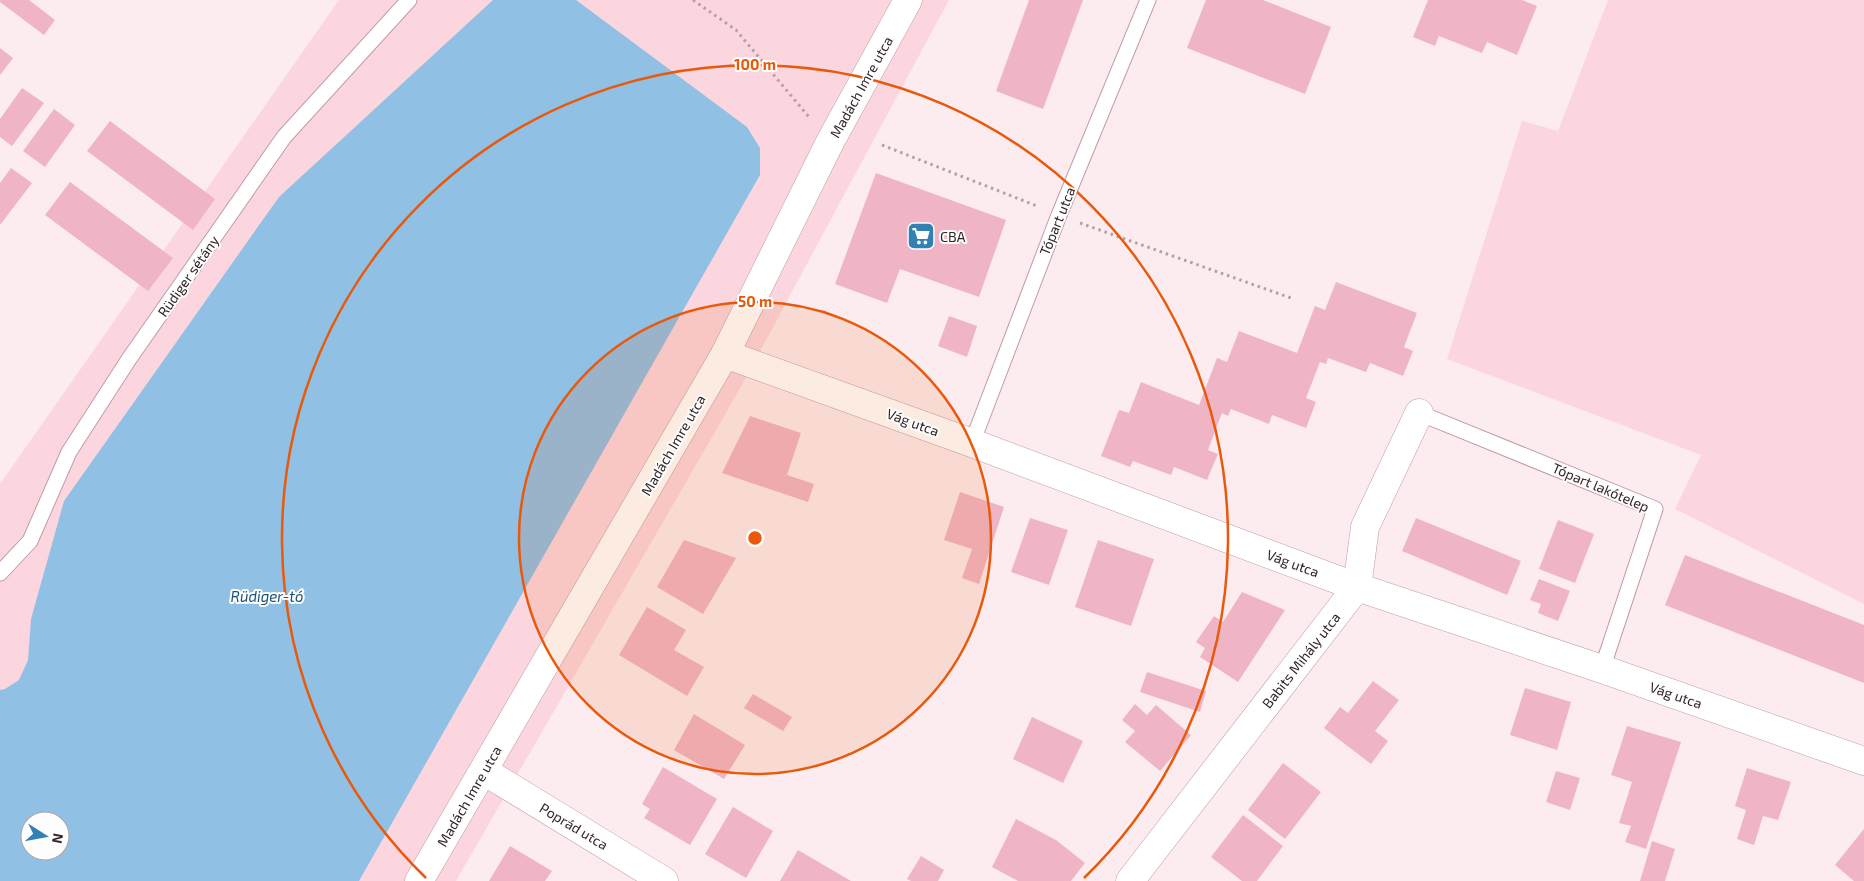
<svg xmlns="http://www.w3.org/2000/svg" width="1864" height="881" viewBox="0 0 1864 881" font-family="'Exo 2',sans-serif">
<rect width="100%" height="100%" fill="#fcecef"/>
<g fill="#fbd6df" fill-rule="evenodd">
<path d="M339 0H949L738 392 456 881H0V484ZM30 821H60V851H30Z"/>
<polygon points="1608,0 1864,0 1864,604 1675,509 1701,455 1447,359 1522,121 1558,131"/>
</g>
<path fill="#90c0e3" fill-rule="evenodd" d="M493 0H576L747 127 760 148V175L359 881H0V690L5 689 19 680 28 660 31 619 64 501 279 197ZM30 821H60V851H30Z"/>
<g fill="#f0b5c4">
<polygon points="0,0 29,0 55,20 44,35 0,2"/>
<polygon points="1029,0 1083,0 1043,109 996,91"/>
<polygon points="1206,0 1263,0 1331,27 1305,94 1187,48"/>
<polygon points="1428,0 1522,0 1537,6 1517,55 1487,42 1482,53 1439,36 1435,46 1413,37"/>
<polygon points="0,48 13,58 0,75"/>
<polygon points="22,88 44,103 12,146 0,137 0,119"/>
<polygon points="54,109 75,125 45,167 23,151"/>
<polygon points="110,121 215,199 193,230 87,151"/>
<polygon points="11,168 32,183 0,225 0,183"/>
<polygon points="876,173 1006,220 979,297 900,269 887,303 835,284"/>
<polygon points="70,182 173,258 148,291 45,215"/>
<polygon points="1336,282 1417,313 1404,347 1413,351 1403,376 1370,363 1366,372 1328,358 1326,364 1320,362 1306,398 1316,402 1306,428 1272,415 1269,424 1231,409 1228,416 1222,413 1208,450 1218,454 1207,480 1174,467 1171,475 1133,461 1130,467 1101,456 1119,410 1129,413 1141,382 1199,405 1217,358 1227,362 1239,331 1297,353 1315,306 1325,310"/>
<polygon points="949,316 977,326 967,357 938,346"/>
<polygon points="750,416 801,433 787,475 814,484 808,502 722,473"/>
<polygon points="960,492 1004,507 979,584 962,578 972,549 944,540"/>
<polygon points="1030,518 1068,530 1049,585 1011,572"/>
<polygon points="1416,518 1521,561 1507,595 1402,551"/>
<polygon points="1558,520 1594,534 1575,583 1539,569"/>
<polygon points="684,540 736,558 703,614 657,587"/>
<polygon points="1098,540 1154,559 1131,626 1075,607"/>
<polygon points="1685,555 1864,625 1864,683 1665,605"/>
<polygon points="1539,579 1570,591 1558,621 1538,613 1541,604 1530,600"/>
<polygon points="1242,592 1285,610 1238,682 1200,657 1205,648 1196,642 1214,616 1223,622"/>
<polygon points="647,607 686,630 674,650 704,667 687,696 619,655"/>
<polygon points="1147,672 1206,691 1200,712 1140,692"/>
<polygon points="1373,681 1399,700 1375,731 1388,741 1371,764 1324,728 1340,707 1348,713"/>
<polygon points="1525,688 1571,702 1557,750 1510,735"/>
<polygon points="753,694 792,717 783,731 744,708"/>
<polygon points="1135,704 1147,715 1156,705 1191,735 1160,771 1125,742 1135,731 1122,720"/>
<polygon points="694,714 745,745 724,779 674,750"/>
<polygon points="1032,717 1083,741 1063,783 1013,759"/>
<polygon points="1627,726 1681,742 1646,849 1625,842 1631,826 1619,823 1632,782 1611,775"/>
<polygon points="1283,763 1321,792 1285,839 1248,810"/>
<polygon points="663,767 717,799 690,845 644,818 650,809 642,804"/>
<polygon points="1747,768 1791,782 1778,820 1763,816 1754,845 1737,839 1746,810 1735,806"/>
<polygon points="1556,771 1580,778 1570,810 1546,802"/>
<polygon points="733,807 773,831 746,878 705,854"/>
<polygon points="1243,815 1283,846 1257,881 1242,881 1211,857"/>
<polygon points="1016,819 1056,840 1085,863 1071,881 1018,881 992,867"/>
<polygon points="1864,829 1864,881 1854,881 1835,865"/>
<polygon points="1652,841 1675,849 1665,881 1640,881"/>
<polygon points="510,846 552,871 545,881 489,881"/>
<polygon points="798,850 851,881 780,881"/>
<polygon points="921,856 944,870 938,881 911,881 907,879"/>
</g>
<g fill="none" stroke-linecap="round" stroke-linejoin="round">
<g stroke="#c19ca5" stroke-width="17">
<g id="lane">
<polyline points="1419,413 1655,509 1602,669"/>
<polyline points="972,443 1059,215 1148,0"/>
<polyline points="0,573 30,541 69,452 129,359 284,137 409,0"/>
</g>
</g>
<g stroke="#c19ca5" stroke-width="29">
<g id="street">
<polyline points="725,354 972,443 1357,587 1602,669 1864,761"/>
<polyline points="484,771 664,881"/>
<polyline points="419,881 725,354 830,142 908,0"/>
<polyline points="1130,881 1357,587 1365,527 1419,413"/>
</g>
</g>
<g stroke="#b0a1a4" stroke-width="3" stroke-dasharray="2.5 4" stroke-linecap="butt">
<polyline points="693,0 736,30 809,117"/>
<polyline points="882,145 1037,206"/>
<polyline points="1080,223 1291,298"/>
</g>
<use href="#lane" stroke="#fff" stroke-width="15"/>
<use href="#street" stroke="#fff" stroke-width="28"/>
</g>
<circle cx="755" cy="538" r="236" fill="#e8590c" fill-opacity=".12"/>
<g fill="none" stroke="#e8590c" stroke-width="2.5">
<circle cx="755" cy="538" r="236"/>
<path d="M426 878A473 473 0 1 1 1084 878"/>
</g>
<defs>
<g id="supermarket-square" transform="scale(1.4375)"><rect x="-9" y="-9" width="18" height="18" rx="4" fill="#3182b3" stroke="#fdfdfd"/><path d="M-6-5.5h2.5l.6 2H6L4.5 2H-2.5L-4.4-4H-6ZM-1.5 3.2a1.3 1.3 0 1 0 .1 0ZM3 3.2a1.3 1.3 0 1 0 .1 0Z" fill="#fff"/></g>
</defs>
<g fill-rule="evenodd">
<use href="#supermarket-square" x="921" y="236"/>
</g>
<g text-anchor="middle" dominant-baseline="central" stroke-width="4" stroke-linejoin="round" paint-order="stroke">
<g font-size="14" fill="#322427" stroke="#fdfdfd">
<text transform="translate(861 87) rotate(-61)">Madách Imre utca</text>
<text transform="translate(1057 221) rotate(-68)">Tópart utca</text>
<text transform="translate(188 276) rotate(-55)">Rüdiger sétány</text>
<text transform="translate(913 422) rotate(20)">Vág utca</text>
<text transform="translate(673 445) rotate(-60)">Madách Imre utca</text>
<text transform="translate(1601 487) rotate(23)">Tópart lakótelep</text>
<text transform="translate(1293 563) rotate(20)">Vág utca</text>
<text transform="translate(1301 660) rotate(-52)">Babits Mihály utca</text>
<text transform="translate(1676 695) rotate(19)">Vág utca</text>
<text transform="translate(469 796) rotate(-60)">Madách Imre utca</text>
<text transform="translate(574 826) rotate(31)">Poprád utca</text>
</g>
<g font-size="14" fill="#322427" stroke="#fdfdfd" text-anchor="start">
<text x="940" y="236">CBA</text>
</g>
<g font-size="15" font-style="italic" fill="#1c5476" stroke="#fdfdfd">
<text x="267" y="596">Rüdiger-tó</text>
</g>
</g>
<circle cx="755" cy="538" r="8" fill="#e8590c" stroke="#fdfdfd" stroke-width="2.5"/>
<g font-size="15" text-anchor="middle" font-weight="bold" fill="#e8590c" stroke="#fdfdfd" stroke-width="4" stroke-linejoin="round" paint-order="stroke">
<text x="755" y="70">100 m</text>
<text x="755" y="307">50 m</text>
</g>
<g transform="translate(45 836) rotate(101)"><circle r="24" fill="#fdfdfd" stroke="#aca6a7"/>
<path d="M0-4L9 19L0 12L-9 19Z" fill="#3182b3"/>
<text y="-8" font-size="14" font-weight="bold" text-anchor="middle" fill="#322427">N</text>
</g>
</svg>
